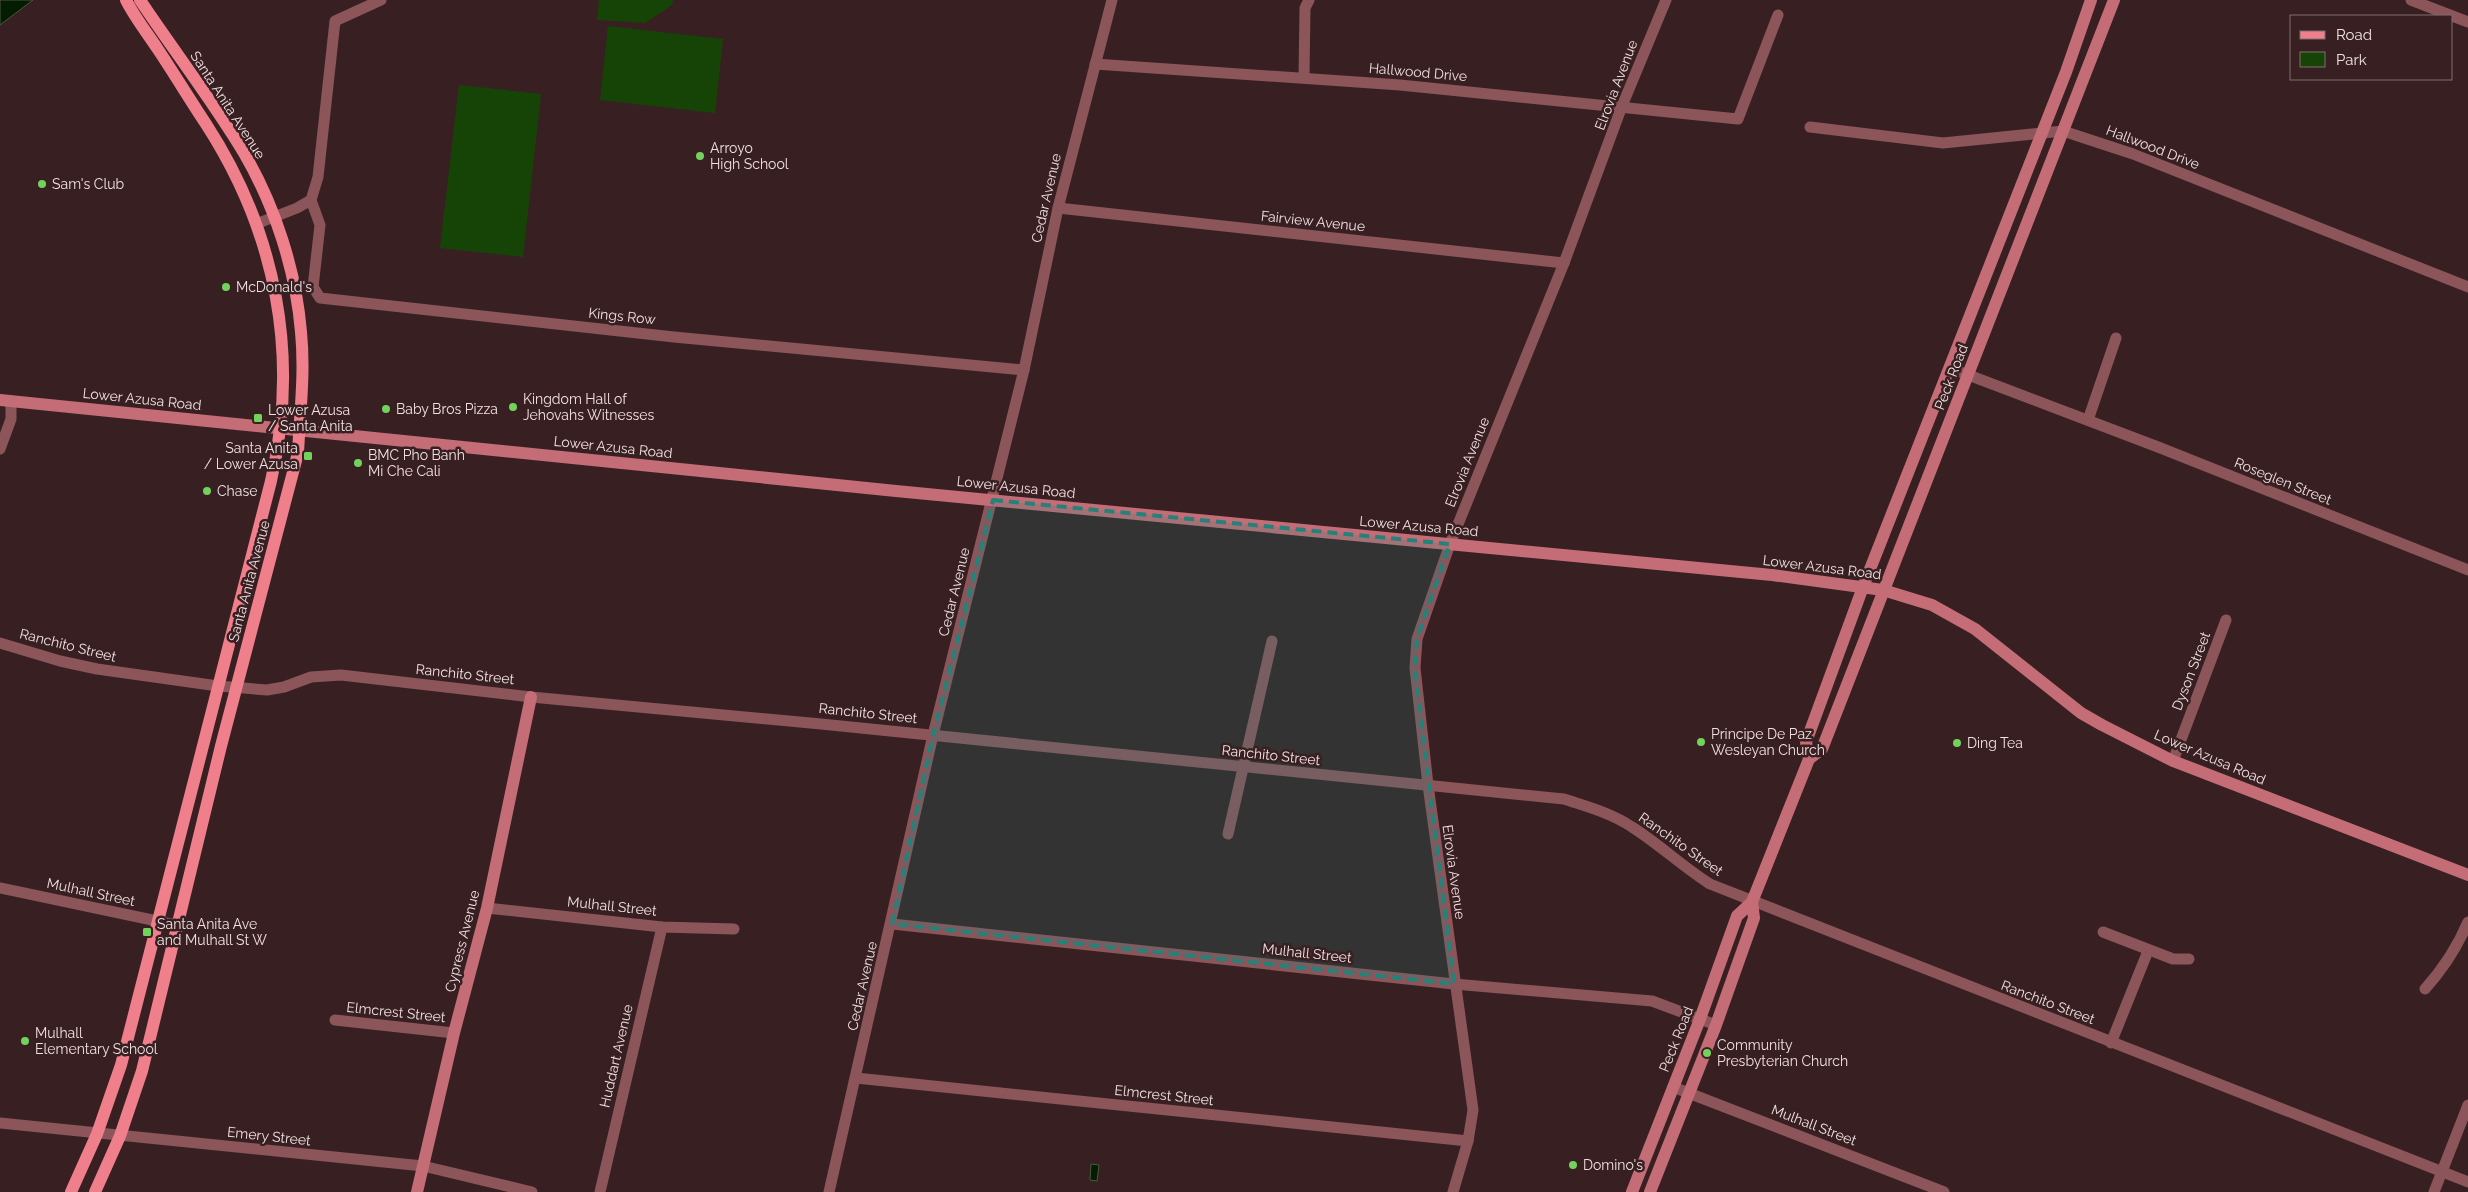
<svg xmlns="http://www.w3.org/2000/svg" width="2468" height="1192" viewBox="0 0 2468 1192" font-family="Raleway,sans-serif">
<rect width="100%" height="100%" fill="#382022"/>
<g fill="#164407">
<polygon points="599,0 673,0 672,5 645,23 597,20"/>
<polygon points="608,26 723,39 715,113 600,100"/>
<polygon points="459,85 541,94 523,257 440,248"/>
</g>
<g fill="#041c00" stroke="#4b5744">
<polygon points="0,0 33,0 0,25"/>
<polygon points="1091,1164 1099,1165 1097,1181 1090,1180"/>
</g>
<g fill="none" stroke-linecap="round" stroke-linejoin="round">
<g stroke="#8c555a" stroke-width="11">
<polyline points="2411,0 2468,22"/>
<polyline points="1095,64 1400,85 1738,119 1778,15"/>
<polyline points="1304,77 1305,8 1309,0"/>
<polyline points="1810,127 1943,143 2063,131 2133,154 2468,287"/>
<polyline points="311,200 320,225 313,287 320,298 674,337 1024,370"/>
<polyline points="1058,208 1564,263"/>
<polyline points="256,224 297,208 311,200 318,177 335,21 381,0"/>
<polyline points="1950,368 2158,447 2468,570"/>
<polyline points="2088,420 2116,338"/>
<polyline points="0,449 11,419 11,401"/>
<path d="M0 643 60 661 97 669 218 686 267 690 284 687 311 677 341 675 531 697 821 724 1564 799C1588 807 1611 813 1632 827 1659 844 1683 867 1710 884L2468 1182"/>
<polyline points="2173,761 2226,620"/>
<polyline points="1228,834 1272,641"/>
<polyline points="0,888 176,925"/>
<polyline points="487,908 662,927 734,929"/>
<polyline points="892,924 1454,984 1652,1001 1716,1025"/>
<polyline points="2103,932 2173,959 2189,959"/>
<path d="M2425 989C2444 968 2457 948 2468 922"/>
<polyline points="335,1020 454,1033"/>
<polyline points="2111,1043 2148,951"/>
<polyline points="856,1078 1468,1141"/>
<polyline points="1673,1087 1944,1192"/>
<polyline points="0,1123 423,1166 532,1192"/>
<polyline points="600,1192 662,927"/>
<polyline points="829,1192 933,735 1024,370 1058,208 1112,0"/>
<polyline points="1453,1192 1468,1141 1473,1110 1428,785 1415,668 1417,639 1450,544 1564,263 1622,106 1666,0"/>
<polyline points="2434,1192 2468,1105"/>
</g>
<g stroke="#c46d76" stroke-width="12">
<polyline points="0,400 896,491 1772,575 1883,590 1932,605 1975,629 2081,713 2102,725 2173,761 2468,875"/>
<polyline points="1809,759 1806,742 1863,587 2066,72 2091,0"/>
<polyline points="417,1192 454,1033 487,908 531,697"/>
<polyline points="1632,1192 1700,1019 1737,916 1752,902 1809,759 1822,749 2114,0"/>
<polyline points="1650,1192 1716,1025 1754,918 1752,902"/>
</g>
<g stroke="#f07f8c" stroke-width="12">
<path d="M71 1192 97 1134 121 1065 271 481C300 355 276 232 206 124 190 100 175 75 159 51 148 34 135 18 126 0"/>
<path d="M95 1192 120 1136 142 1071 221 746 298 453C300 412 305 373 301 332 296 271 275 206 244 153 212 100 174 51 140 0"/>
</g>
</g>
<path fill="#26817a" fill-opacity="0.2" stroke="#26817a" stroke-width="4" stroke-dasharray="10 6" stroke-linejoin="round" d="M993 500 1450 544 1417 639 1415 668 1454 984 892 924 933 735Z"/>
<g fill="#73d25c" stroke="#382022" stroke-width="2">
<circle cx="700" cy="156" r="5"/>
<circle cx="42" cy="184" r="5"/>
<circle cx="226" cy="287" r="5"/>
<circle cx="513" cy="407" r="5"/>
<circle cx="386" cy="409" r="5"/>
<rect x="253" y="413" width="10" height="10" rx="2.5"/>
<rect x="303" y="451" width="10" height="10" rx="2.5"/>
<circle cx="358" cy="463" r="5"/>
<circle cx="207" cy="491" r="5"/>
<circle cx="1701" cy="742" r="5"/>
<circle cx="1957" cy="743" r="5"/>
<rect x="142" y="927" width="10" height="10" rx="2.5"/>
<circle cx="25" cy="1041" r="5"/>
<circle cx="1707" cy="1053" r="5"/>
<circle cx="1573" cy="1165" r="5"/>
</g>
<g text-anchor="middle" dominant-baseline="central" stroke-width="5" stroke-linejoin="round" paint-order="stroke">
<g font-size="14" fill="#f1e0e1" stroke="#382022">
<text transform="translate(1418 72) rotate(5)">Hallwood Drive</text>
<text transform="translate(1616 85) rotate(-69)">Elrovia Avenue</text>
<text transform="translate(228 105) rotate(57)">Santa Anita Avenue</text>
<text transform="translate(2153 147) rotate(21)">Hallwood Drive</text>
<text transform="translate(1046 198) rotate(-77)">Cedar Avenue</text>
<text transform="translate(1313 221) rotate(6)">Fairview Avenue</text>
<text transform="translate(622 316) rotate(6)">Kings Row</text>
<text transform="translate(1951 377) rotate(-69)">Peck Road</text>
<text transform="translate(142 399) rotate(6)">Lower Azusa Road</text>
<text transform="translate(613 447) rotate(6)">Lower Azusa Road</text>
<text transform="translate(1467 462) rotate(-68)">Elrovia Avenue</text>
<text transform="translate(2283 481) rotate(22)">Roseglen Street</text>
<text transform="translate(1016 487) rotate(6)">Lower Azusa Road</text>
<text transform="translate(1419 526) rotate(5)">Lower Azusa Road</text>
<text transform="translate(1822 567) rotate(7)">Lower Azusa Road</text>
<text transform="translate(249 581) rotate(-75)">Santa Anita Avenue</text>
<text transform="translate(954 592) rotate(-76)">Cedar Avenue</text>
<text transform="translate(68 645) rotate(14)">Ranchito Street</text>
<text transform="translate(2191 671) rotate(-69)">Dyson Street</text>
<text transform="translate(465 674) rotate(6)">Ranchito Street</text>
<text transform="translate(868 713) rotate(6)">Ranchito Street</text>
<text transform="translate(1271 755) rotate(6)">Ranchito Street</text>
<text transform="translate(2210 757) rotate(23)">Lower Azusa Road</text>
<text transform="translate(1681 844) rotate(35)">Ranchito Street</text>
<text transform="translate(1454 872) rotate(82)">Elrovia Avenue</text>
<text transform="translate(91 892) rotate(12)">Mulhall Street</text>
<text transform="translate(612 906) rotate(6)">Mulhall Street</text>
<text transform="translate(462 941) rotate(-76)">Cypress Avenue</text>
<text transform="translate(1307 953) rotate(6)">Mulhall Street</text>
<text transform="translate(862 986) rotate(-77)">Cedar Avenue</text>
<text transform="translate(2048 1002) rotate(21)">Ranchito Street</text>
<text transform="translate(396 1012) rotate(6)">Elmcrest Street</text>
<text transform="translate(1676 1039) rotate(-68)">Peck Road</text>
<text transform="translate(616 1056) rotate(-77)">Huddart Avenue</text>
<text transform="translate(1164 1095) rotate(6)">Elmcrest Street</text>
<text transform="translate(1814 1125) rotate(21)">Mulhall Street</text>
<text transform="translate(269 1136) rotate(6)">Emery Street</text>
</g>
<g font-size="14" fill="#f1e0e1" stroke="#382022" text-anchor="start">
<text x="710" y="148">Arroyo<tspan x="710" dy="16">High School</tspan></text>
<text x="52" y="184">Sam's Club</text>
<text x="236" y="287">McDonald's</text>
<text x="523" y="399">Kingdom Hall of<tspan x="523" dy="16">Jehovahs Witnesses</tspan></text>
<text x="396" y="409">Baby Bros Pizza</text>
<text x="268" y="410">Lower Azusa<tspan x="268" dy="16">/ Santa Anita</tspan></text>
<text x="298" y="448" text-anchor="end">Santa Anita<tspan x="298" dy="16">/ Lower Azusa</tspan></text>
<text x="368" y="455">BMC Pho Banh<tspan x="368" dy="16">Mi Che Cali</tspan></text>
<text x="217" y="491">Chase</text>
<text x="1711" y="734">Principe De Paz<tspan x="1711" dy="16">Wesleyan Church</tspan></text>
<text x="1967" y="743">Ding Tea</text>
<text x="157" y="924">Santa Anita Ave<tspan x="157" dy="16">and Mulhall St W</tspan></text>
<text x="35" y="1033">Mulhall<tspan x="35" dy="16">Elementary School</tspan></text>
<text x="1717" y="1045">Community<tspan x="1717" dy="16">Presbyterian Church</tspan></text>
<text x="1583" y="1165">Domino's</text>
</g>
</g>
<rect x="2290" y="15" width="162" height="65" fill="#382022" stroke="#826d6e"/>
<rect x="2300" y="31" width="25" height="8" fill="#f07f8c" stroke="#826d6e"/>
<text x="2336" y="40" font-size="15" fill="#f1e0e1">Road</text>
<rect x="2300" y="52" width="25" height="15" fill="#164407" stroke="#826d6e"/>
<text x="2336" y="65" font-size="15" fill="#f1e0e1">Park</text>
</svg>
